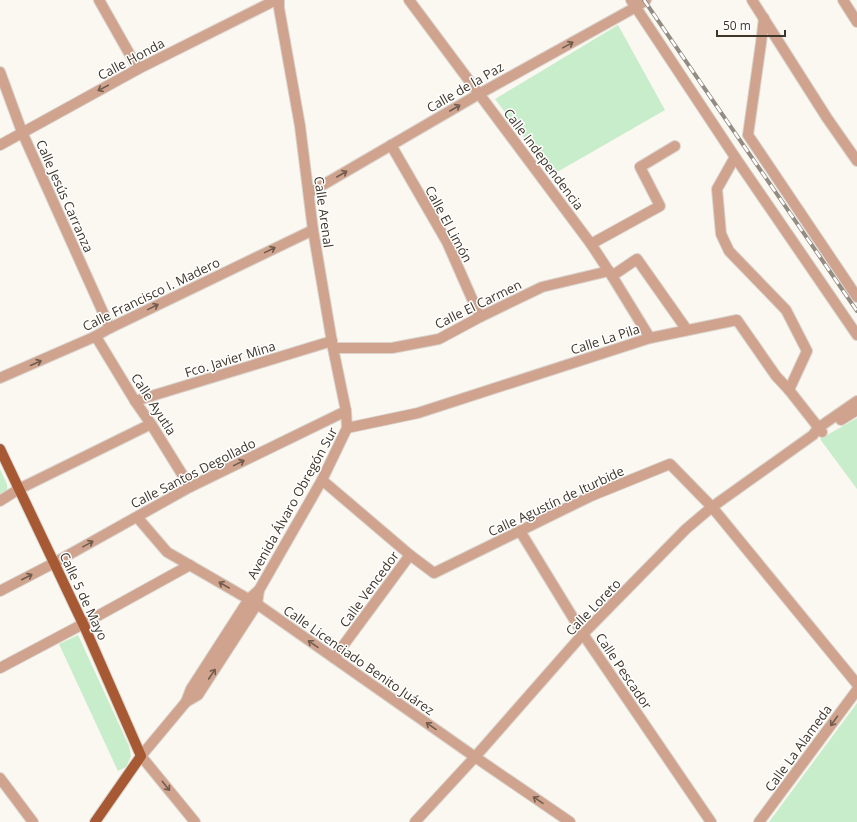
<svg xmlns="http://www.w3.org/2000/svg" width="857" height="822" viewBox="0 0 857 822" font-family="'Open Sans',sans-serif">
<rect width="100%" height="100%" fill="#fbf7f1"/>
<g fill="#c8edcb">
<polygon points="618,25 665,110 552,175 495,99"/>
<polygon points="857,418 857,489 820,439"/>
<polygon points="0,469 7,484 7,491 0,500"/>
<polygon points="78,635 129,746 131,756 126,767 118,771 59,644"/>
<polygon points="857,703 857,822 769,822"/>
</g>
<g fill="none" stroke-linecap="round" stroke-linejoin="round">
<g stroke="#d9d4cd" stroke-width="12">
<g id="minor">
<polyline points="99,0 138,69"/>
<polyline points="409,0 591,244 612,276 650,338"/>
<polyline points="752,0 827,118 857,161"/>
<polyline points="843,0 857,22"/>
<polyline points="764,18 761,43 748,135 857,297"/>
<polyline points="0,72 22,132 110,328"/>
<polyline points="0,145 138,69 276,0"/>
<polyline points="391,145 447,242 480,317"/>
<polyline points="735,157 717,189 721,234 729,251 786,310 807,351 789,390"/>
<polyline points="309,193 479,94 636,7 646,0"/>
<polyline points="591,244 660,206 640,167 675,146"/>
<polyline points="612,276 637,259 687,330"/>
<polyline points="94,337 98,340 135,401 151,424 190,487"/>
<polyline points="333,348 392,348 439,339 480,317 542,287 609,271"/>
<polyline points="0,378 94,337 110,328 313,230"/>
<polyline points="135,401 332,341"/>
<polyline points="841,420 857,410"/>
<polyline points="347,428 418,413 650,338 737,320 776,376 789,390 822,432"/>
<polyline points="322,480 410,555 434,573 591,496 670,464 712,507 857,684"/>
<polyline points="0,501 19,489 151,424"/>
<polyline points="137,517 167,552 257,604 475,757 570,822"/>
<polyline points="520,531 583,634 711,822"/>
<polyline points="0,591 54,563 190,487 346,411"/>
<polyline points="334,658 410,555"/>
<polyline points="0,668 83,624 190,565"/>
<polyline points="0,778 33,822"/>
<polyline points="415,822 475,757 583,634 686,529 712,507 813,435 818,428 857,401"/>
</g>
</g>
<g stroke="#d9d4cd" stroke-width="12">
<g id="tertiary">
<polyline points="631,0 735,157 857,335"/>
<polyline points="186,702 191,689 249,599 259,590 322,480 347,428 346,411 333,348 313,230 300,126 279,8 279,0"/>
<polyline points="195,822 141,756 186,702 198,695 257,604 259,590"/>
<polyline points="759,822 857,690"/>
</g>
</g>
<g stroke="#d9d4cd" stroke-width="12">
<polyline id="primary" points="0,449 85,628 141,756 95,822"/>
</g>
<use href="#minor" stroke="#cfa38e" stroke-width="10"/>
<use href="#tertiary" stroke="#cfa38e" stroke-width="10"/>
<use href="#primary" stroke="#a65933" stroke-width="10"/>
<g stroke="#938c83" stroke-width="4">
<polyline id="rail" points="644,0 857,311"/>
</g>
<use href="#rail" stroke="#fff" stroke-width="2.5" stroke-dasharray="8" stroke-linecap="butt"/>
</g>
<defs><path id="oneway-shaft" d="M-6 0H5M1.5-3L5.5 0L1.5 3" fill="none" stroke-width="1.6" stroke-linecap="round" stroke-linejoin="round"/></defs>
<g stroke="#715c4d">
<use href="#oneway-shaft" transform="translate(568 45) rotate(-29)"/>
<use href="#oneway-shaft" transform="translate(103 88) rotate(152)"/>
<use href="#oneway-shaft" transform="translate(455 108) rotate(-30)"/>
<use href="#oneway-shaft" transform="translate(342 174) rotate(-30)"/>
<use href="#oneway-shaft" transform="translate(270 250) rotate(-26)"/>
<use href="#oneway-shaft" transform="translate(153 307) rotate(-26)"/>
<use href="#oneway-shaft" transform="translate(36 363) rotate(-24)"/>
<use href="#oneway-shaft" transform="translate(239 463) rotate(-26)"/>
<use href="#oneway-shaft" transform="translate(88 544) rotate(-29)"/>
<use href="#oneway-shaft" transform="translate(27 577) rotate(-27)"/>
<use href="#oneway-shaft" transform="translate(224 585) rotate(-150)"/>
<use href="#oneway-shaft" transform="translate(313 644) rotate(-145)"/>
<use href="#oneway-shaft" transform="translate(212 674) rotate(-56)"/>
<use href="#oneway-shaft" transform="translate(834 721) rotate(126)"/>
<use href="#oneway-shaft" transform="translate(431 726) rotate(-145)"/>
<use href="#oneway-shaft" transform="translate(166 786) rotate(51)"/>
<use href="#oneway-shaft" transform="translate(538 800) rotate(-146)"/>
</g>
<g text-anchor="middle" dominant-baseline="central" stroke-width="3" stroke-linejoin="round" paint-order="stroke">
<g font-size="13" fill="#3f362a" stroke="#fff">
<text transform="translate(131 59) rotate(-28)">Calle Honda</text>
<text transform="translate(465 87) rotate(-30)">Calle de la Paz</text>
<text transform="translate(544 159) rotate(53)">Calle Independencia</text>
<text transform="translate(65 196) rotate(66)">Calle Jesús Carranza</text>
<text transform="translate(324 212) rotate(82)">Calle Arenal</text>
<text transform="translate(449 224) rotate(62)">Calle El Limón</text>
<text transform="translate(151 294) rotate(-26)">Calle Francisco I. Madero</text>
<text transform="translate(478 304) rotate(-26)">Calle El Carmen</text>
<text transform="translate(605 339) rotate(-18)">Calle La Pila</text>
<text transform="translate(230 359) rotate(-17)">Fco. Javier Mina</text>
<text transform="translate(154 404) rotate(57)">Calle Ayutla</text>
<text transform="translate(193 473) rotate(-27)">Calle Santos Degollado</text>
<text transform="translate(556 501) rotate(-25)">Calle Agustín de Iturbide</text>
<text transform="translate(292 503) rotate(-61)">Avenida Álvaro Obregón Sur</text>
<text transform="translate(369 589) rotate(-54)">Calle Vencedor</text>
<text transform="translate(84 596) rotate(65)">Calle 5 de Mayo</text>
<text transform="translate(593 607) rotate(-46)">Calle Loreto</text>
<text transform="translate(359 660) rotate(35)">Calle Licenciado Benito Juárez</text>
<text transform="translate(624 671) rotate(56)">Calle Pescador</text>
<text transform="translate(798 748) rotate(-54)">Calle La Alameda</text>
</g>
</g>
<path d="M717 30v6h68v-6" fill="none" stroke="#3f362a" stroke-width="2"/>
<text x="723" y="30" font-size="12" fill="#3f362a" stroke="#ffffff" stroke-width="3" paint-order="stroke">50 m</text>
</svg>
